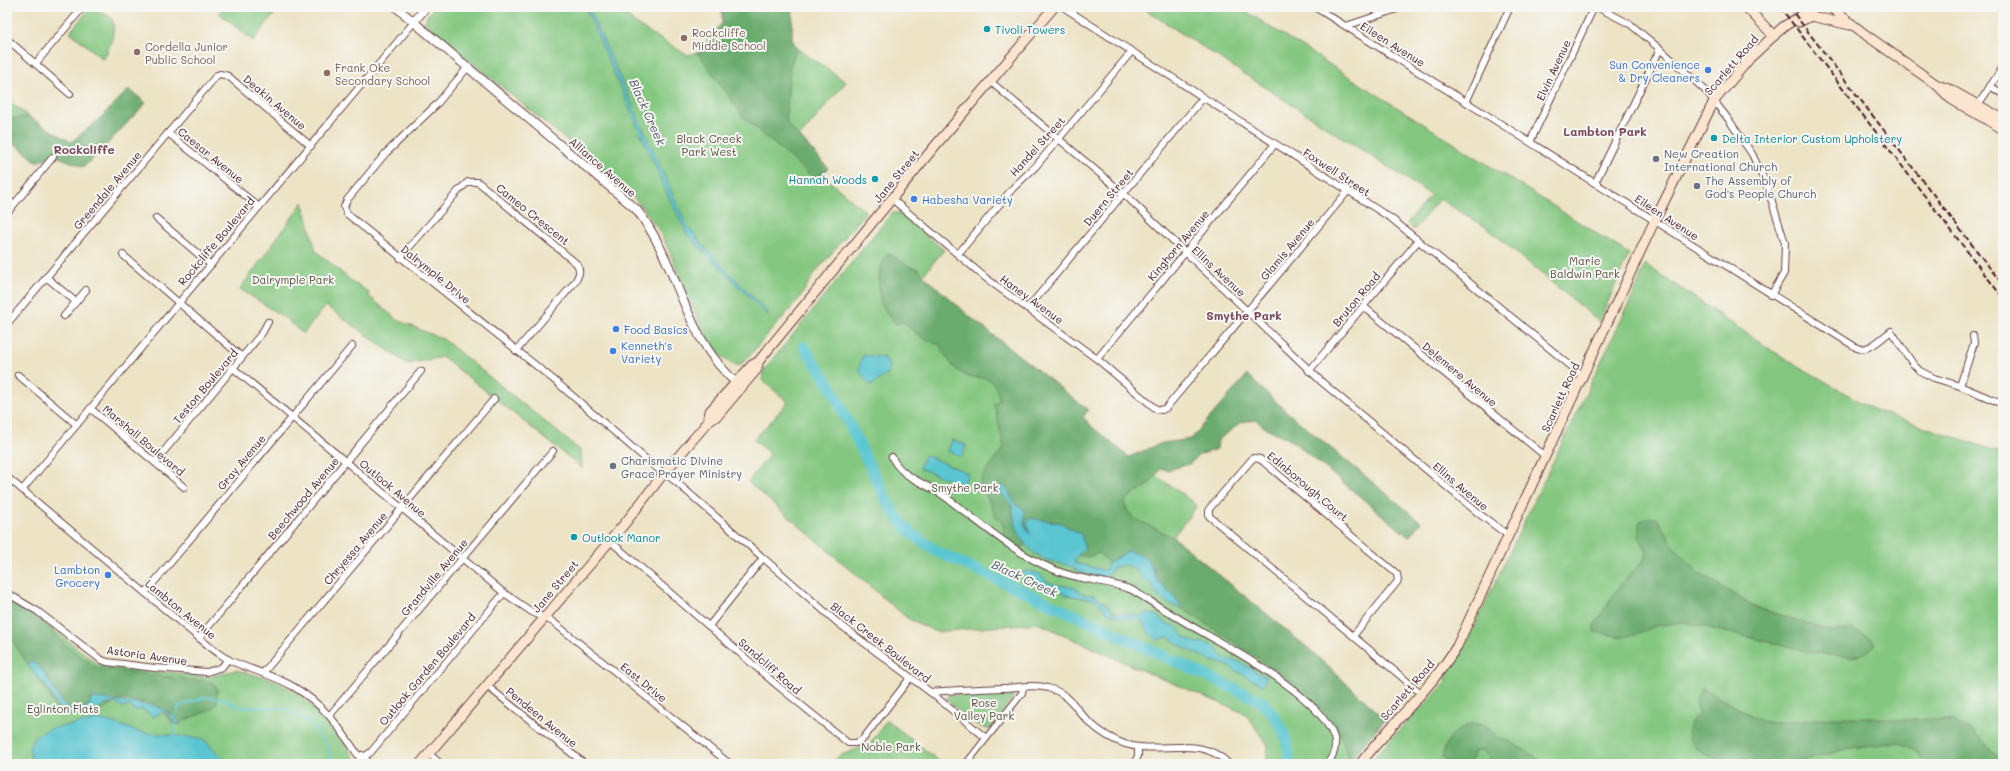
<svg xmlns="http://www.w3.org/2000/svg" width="2010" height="771" viewBox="0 0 2010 771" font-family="Mali,sans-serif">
<rect width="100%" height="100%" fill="#f6f6f2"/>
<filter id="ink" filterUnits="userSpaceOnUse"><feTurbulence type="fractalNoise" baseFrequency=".025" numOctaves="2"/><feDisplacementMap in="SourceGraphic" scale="8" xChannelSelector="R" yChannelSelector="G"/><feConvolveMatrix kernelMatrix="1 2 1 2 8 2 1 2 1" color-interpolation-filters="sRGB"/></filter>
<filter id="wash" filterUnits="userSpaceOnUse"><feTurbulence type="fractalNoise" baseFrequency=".012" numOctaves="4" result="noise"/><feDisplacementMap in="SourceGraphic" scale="16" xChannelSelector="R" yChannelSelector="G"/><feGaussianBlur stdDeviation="0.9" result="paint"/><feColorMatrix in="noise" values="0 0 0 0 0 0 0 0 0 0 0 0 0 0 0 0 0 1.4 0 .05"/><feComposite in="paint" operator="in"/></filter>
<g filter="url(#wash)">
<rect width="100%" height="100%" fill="#ede3c5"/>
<g fill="#84c780" stroke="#677356">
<path d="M91 7C93 8 108 16 110 17 119 26 109 50 103 59L70 32Z"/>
<polygon points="224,7 280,7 253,41 219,13"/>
<path d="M434 7H622L634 23 687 55 698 53 722 23 797 48 846 82 800 137 828 168 822 175 866 212 814 274 799 299 741 365C710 372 676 261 663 238 654 221 642 207 629 192L428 26 425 22 427 16Z"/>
<polygon points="1141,7 1239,7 1629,254 1599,322 1486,227 1439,199 1414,230 1407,223 1431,195"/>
<polygon points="7,99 34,121 7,153"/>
<polygon points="303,202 316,251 356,285 357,284 369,293 369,296 397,320 443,339 581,451 582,468 443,357 407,364 326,306 303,334 285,318 240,289"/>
<path d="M892 213H899L944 250 923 275 969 316 1088 410 1083 417C1114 454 1161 475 1197 506L1173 537 1309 649 1385 719 1347 764H1266L1268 746 1246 714 1134 667 1038 623 936 632 907 618 748 482 770 454 754 440 788 402 762 380 764 370Z"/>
<polygon points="1645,264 1771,350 1874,410 2003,453 2003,764 1369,764 1385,744 1443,686 1447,679 1445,677 1464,647 1636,289"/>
<polygon points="7,599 26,608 98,664 209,677 236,670 274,680 298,693 326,720 348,748 358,764 7,764"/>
<path d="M1007 691 1013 694V697L990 729C981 731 953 707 946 699L949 695Z"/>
<polygon points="887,720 943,764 832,764 839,756 870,744"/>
</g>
<g fill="#6bac6e" stroke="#5a664c">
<polygon points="722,7 793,7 792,39 797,48 790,67 786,119 788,125 828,168 816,180 744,118 698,53 722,23"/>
<polygon points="129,89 146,103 96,156 83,167 54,155 37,162 15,144 7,153 7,119 29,117 71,142 95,123"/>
<path d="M889 253 910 267 917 268 923 275 969 316 1088 410 1083 417 1091 426 1129 457 1162 443 1191 439 1247 375 1286 411 1421 522 1409 537 1292 441 1264 427 1256 420 1242 422 1218 440 1217 449 1199 455 1190 464 1168 470 1161 469 1146 488 1136 492 1125 501 1127 510 1136 519 1173 537 1309 649 1385 719 1350 760 1336 726 1322 709 1264 662 1183 609C1174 596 1156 584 1154 569L1116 558 1108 563 1099 553C1093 556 1085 558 1078 555L1081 534 1067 527 1062 523 1029 518 1027 523 1030 534 1024 524 1025 516 1010 499 1006 487 1016 527 1025 544 1021 549 1003 537C1004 528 1004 523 997 518L980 483 984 474 1004 447 994 404 999 401C999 395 998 392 995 386 989 374 976 380 965 375 953 369 945 357 940 345 926 341 914 332 903 322L896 324C880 309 875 290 881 269 883 262 883 256 889 253Z"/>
<polygon points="1646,518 1657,518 1675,548 1698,572 1757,608 1832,631 1853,629 1871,638 1875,645 1867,652 1851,657 1806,651 1683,622 1655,626 1635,635 1622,637 1594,632 1594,625 1621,584 1644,560 1647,552 1639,537 1639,522"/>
<polygon points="7,602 30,610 68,647 97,668 212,682 217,688 217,704 212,709 174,725 156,704 121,699 103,710 91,706 61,715 56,712 51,699 7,633"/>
<path d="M1701 688 1762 721 1773 723 1832 717H1871L1902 720 1930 719 1953 721 1971 729 2003 761V764H1926L1916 750 1899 742 1851 748 1789 764H1741L1737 760C1712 764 1667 739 1699 714L1696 701Z"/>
<path d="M1473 723 1485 725 1500 739 1509 741 1548 764H1488L1490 760 1484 751H1475L1470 764 1448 763 1442 757C1448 736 1453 731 1473 723Z"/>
</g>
<g fill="#5ac6d1" stroke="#52727e">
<polygon points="585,7 588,7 686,224 704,247 769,314 767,315 687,234 667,193"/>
<polygon points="864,355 884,358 889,365 887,374 872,385 868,383 859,370 861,360"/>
<polygon points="952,440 966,445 962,457 948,451"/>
<polygon points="925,455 968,473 963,485 919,468"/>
<path d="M1003 485C1009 489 1011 500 1017 506H1021L1025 511 1024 524 1030 534 1027 523 1029 518 1062 523 1067 527 1081 534 1085 549 1078 555 1074 563 1105 570 1108 563 1128 551 1148 558 1157 581 1175 597 1183 609 1169 604 1158 596 1151 584 1142 579 1135 569 1126 565 1114 567 1108 575 1103 578C1096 575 1089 575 1082 573 1078 572 1075 569 1072 567 1064 563 1053 563 1045 559 1025 551 1015 531 1013 510 1012 501 1000 497 1000 486Z"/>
<path d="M1026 571C1030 572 1037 572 1041 575 1044 579 1045 581 1050 583 1062 588 1073 583 1082 594L1093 595 1105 603 1113 612 1139 616 1146 613 1157 615 1163 622 1177 627 1185 638 1198 643 1201 642 1213 645 1225 659 1239 662 1266 677 1263 686 1226 665 1211 661 1179 645 1169 637 1156 640 1149 633 1141 620 1120 617 1108 613 1096 600 1066 595 1060 590 1029 580 1022 573Z"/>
<path d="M30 662 35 663C51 675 53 698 70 709H83L90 704 91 699C100 696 106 700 115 701 140 705 166 701 181 725L176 724 167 712H162L154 717 142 709 134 711 131 706 123 707 115 703 108 704 91 712 65 716 58 707 47 687 29 667 28 664Z"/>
<polygon points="96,720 109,721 139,732 200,738 204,740 229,764 36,764 32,760 29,748 35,736 49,729"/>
</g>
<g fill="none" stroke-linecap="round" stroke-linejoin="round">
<g stroke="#5ac6d1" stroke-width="2">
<polyline points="176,716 179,706 206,697 222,699 240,707 282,708 309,722 329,748 332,764"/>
<polyline points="174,737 175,724"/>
</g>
<path stroke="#5ac6d1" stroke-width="11" d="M804 347 830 385 890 507 904 526 915 536 938 552 1261 701C1279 719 1290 738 1289 764"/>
</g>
</g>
<g filter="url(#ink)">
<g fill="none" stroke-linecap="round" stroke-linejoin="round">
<g stroke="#623c42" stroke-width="8">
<g id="minor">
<polyline points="1063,7 1392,219 1583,376"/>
<path d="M1315 7 1857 348C1869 352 1882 338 1891 331L1913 364 1920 371 1934 378 1960 386 2003 404"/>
<polyline points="1597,7 1630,24 1660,49 1707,92 1729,120 1752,154 1767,186 1785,243 1784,273 1771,295"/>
<polyline points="1346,26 1403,7"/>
<polyline points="7,39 70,94"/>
<polyline points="36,63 83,7"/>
<polyline points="468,67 436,105 385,154 347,200 344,207 347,214 554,380 654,466 675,481 838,623 930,692 986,738"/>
<polyline points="991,82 1124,194 1323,383 1478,513 1509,536"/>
<polyline points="1990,86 2003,94"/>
<polyline points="1466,102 1510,7"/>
<polyline points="1976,108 2003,67"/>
<polyline points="168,133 259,207"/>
<polyline points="1530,142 1594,7"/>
<polyline points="1595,183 1660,49"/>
<polyline points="892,199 987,279 1097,359 1156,409 1162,410 1166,408 1348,191"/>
<polyline points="7,213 53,157"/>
<polyline points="156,218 211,265"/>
<polyline points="958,254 1013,188 1036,166 1132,51"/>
<polyline points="123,255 242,357"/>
<path d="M400 258 460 189 468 182H478L577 264C581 271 579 275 575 282L516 351"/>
<polyline points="46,277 76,302"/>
<polyline points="1363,306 1545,456"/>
<polyline points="1028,308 1203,98"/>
<polyline points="64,316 86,290"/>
<polyline points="7,324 217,75 220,74 228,76 311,146"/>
<polyline points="1097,359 1275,144"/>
<polyline points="233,368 504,593 532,612 553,622 730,764"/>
<polyline points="1309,371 1418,241"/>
<polyline points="18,375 77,425"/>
<polyline points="1960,386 1974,343 1973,336"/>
<polyline points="91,409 184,487"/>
<path d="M892 457C901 478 926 483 944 496 981 523 1013 553 1055 570 1080 581 1107 580 1132 590 1153 603 1174 616 1195 628 1233 650 1321 696 1334 738 1337 747 1333 757 1327 764"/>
<polyline points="155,462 262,333 268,322"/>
<path d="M7 477 199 638C208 645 218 654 229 660 250 670 274 675 294 687 329 708 342 732 364 764"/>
<polyline points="23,489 414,22"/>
<polyline points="609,540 778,686 848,743 856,743 863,739 910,678"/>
<polyline points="7,593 37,611 100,659 107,662 155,668 207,672 222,667 228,659"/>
<polyline points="145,593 352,346"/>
<polyline points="709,626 763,558"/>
<polyline points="1353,636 1209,516 1209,509 1253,458 1260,459 1397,574 1398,581 1353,636 1422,694"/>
<polyline points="199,638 421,371"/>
<polyline points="263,673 494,399"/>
<polyline points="487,686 585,764"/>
<path d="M930 692C955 690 981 689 1006 688 1019 687 1035 684 1048 688 1071 694 1074 708 1089 722 1100 732 1112 740 1125 744 1160 755 1201 734 1229 764"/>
<polyline points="330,715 553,451"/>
<polyline points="429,754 441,764"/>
<polyline points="362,755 370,764"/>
<polyline points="364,757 371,752 504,593"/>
<polyline points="966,764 1022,693 1023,687"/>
<polyline points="1134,764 1138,756 1138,747"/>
</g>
</g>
<g stroke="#623c42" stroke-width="10">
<g id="tertiary">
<path d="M396 7 636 209C681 265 681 337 740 386"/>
<polyline points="414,22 426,7"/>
</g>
</g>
<g stroke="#623c42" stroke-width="11">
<g id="secondary">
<polyline points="1746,7 1774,36"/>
<polyline points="1830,7 1866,35 1937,85 1951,99 2003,129"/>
<polyline points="1799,22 1811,16 1850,25"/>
<polyline points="1940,86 1951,90 2003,119"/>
<polyline points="708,422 710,411 752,365 758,362 935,146 1054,7"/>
<polyline points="420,764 626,522 664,473 708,422 718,415 757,369 758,362"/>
<path d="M1360 764C1391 724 1430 690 1457 646L1654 222 1714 101 1750 58 1783 27 1815 7"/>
</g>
</g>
<use href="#minor" stroke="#fff" stroke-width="6"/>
<use href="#tertiary" stroke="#fff" stroke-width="8"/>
<use href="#secondary" stroke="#fbe5cf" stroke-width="9"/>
<g stroke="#4a1f2b" stroke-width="2" stroke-dasharray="6 3" stroke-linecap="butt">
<polyline points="1780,7 2003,298"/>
<polyline points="1789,7 2003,285"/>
</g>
</g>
</g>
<g fill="#0f9aa8" stroke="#f6f6f2" stroke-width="1.5">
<circle cx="987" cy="29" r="4"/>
<circle cx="1714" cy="138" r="4"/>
<circle cx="875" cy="179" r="4"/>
<circle cx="574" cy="537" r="4"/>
</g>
<g fill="#8d6e63" stroke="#f6f6f2" stroke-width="1.5">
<circle cx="684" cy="38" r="4"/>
<circle cx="137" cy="52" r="4"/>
<circle cx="327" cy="73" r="4"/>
</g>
<g fill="#3f7fe0" stroke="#f6f6f2" stroke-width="1.5">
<circle cx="1708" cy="70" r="4"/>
<circle cx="914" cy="199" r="4"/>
<circle cx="616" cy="329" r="4"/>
<circle cx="613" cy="351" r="4"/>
<circle cx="108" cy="575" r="4"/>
</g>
<g fill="#6b7280" stroke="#f6f6f2" stroke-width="1.5">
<circle cx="1656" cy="159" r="4"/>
<circle cx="1697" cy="186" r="4"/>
<circle cx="613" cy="466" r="4"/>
</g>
<g text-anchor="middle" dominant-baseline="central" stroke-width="4" stroke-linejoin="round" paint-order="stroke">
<g font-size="11" fill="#0d838f" stroke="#f6f6f2" text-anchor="start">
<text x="995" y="29">Tivoli Towers</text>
<text x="1722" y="138">Delta Interior Custom Upholstery</text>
<text x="867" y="179" text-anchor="end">Hannah Woods</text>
<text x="582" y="537">Outlook Manor</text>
</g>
<g font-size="11" fill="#785e54" stroke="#f6f6f2" text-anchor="start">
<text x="692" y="32">Rockcliffe<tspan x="692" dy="13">Middle School</tspan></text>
<text x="145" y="46">Cordella Junior<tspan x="145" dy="13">Public School</tspan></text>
<text x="335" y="67">Frank Oke<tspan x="335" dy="13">Secondary School</tspan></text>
</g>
<g font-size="11" fill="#4a1f2b" stroke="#f6f6f2">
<text transform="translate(1393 44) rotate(32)">Eileen Avenue</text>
<text transform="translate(1731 65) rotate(-49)">Scarlett Road</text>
<text transform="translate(1553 70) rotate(-65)">Elvin Avenue</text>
<text transform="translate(275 102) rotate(40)">Deakin Avenue</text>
<text transform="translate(1037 146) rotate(-48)">Handel Street</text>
<text transform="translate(211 155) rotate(39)">Caesar Avenue</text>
<text transform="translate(603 167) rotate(41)">Alliance Avenue</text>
<text transform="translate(1337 172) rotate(33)">Foxwell Street</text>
<text transform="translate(896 176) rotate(-51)">Jane Street</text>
<text transform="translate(107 190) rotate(-50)">Greendale Avenue</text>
<text transform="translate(1108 197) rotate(-50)">Duern Street</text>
<text transform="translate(533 214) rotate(39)">Cameo Crescent</text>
<text transform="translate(1667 217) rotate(33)">Eileen Avenue</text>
<text transform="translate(216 241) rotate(-50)">Rockcliffe Boulevard</text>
<text transform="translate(1178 245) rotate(-50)">Kinghorn Avenue</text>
<text transform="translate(1287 249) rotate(-50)">Glamis Avenue</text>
<text transform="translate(1219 271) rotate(43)">Ellins Avenue</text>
<text transform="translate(436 274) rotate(39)">Dalrymple Drive</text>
<text transform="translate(1032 299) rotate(36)">Haney Avenue</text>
<text transform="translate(1356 299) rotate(-50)">Bruton Road</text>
<text transform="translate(1460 374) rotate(40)">Delemere Avenue</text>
<text transform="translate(205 386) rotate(-50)">Teston Boulevard</text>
<text transform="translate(1560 397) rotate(-65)">Scarlett Road</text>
<text transform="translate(144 440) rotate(40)">Marshall Boulevard</text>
<text transform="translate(241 462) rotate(-50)">Gray Avenue</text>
<text transform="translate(1308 486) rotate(40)">Edinborough Court</text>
<text transform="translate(1461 486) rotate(40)">Ellins Avenue</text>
<text transform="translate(393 488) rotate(40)">Outlook Avenue</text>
<text transform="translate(303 498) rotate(-50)">Beechwood Avenue</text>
<text transform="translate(355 548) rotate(-50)">Chryessa Avenue</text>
<text transform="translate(434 577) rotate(-50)">Grandville Avenue</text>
<text transform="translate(555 586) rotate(-50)">Jane Street</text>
<text transform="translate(181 609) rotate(39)">Lambton Avenue</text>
<text transform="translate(881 642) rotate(38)">Black Creek Boulevard</text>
<text transform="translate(147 655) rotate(8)">Astoria Avenue</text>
<text transform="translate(770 666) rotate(41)">Sandcliff Road</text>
<text transform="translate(427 669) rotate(-50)">Outlook Garden Boulevard</text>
<text transform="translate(644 682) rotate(39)">East Drive</text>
<text transform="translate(1407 690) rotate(-49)">Scarlett Road</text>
<text transform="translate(542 717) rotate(39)">Pendeen Avenue</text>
</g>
<g font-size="11" fill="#366cbe" stroke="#f6f6f2" text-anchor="start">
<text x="1700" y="64" text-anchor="end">Sun Convenience<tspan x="1700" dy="13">&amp; Dry Cleaners</tspan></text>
<text x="922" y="199">Habesha Variety</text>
<text x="624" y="329">Food Basics</text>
<text x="621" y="345">Kenneth's<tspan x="621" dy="13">Variety</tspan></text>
<text x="100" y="569" text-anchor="end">Lambton<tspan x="100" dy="13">Grocery</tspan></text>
</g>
<g font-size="11" fill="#5b5144" stroke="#f6f6f2">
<text x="709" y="138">Black Creek<tspan x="709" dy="13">Park West</tspan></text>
<text x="1585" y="260">Marie<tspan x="1585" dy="13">Baldwin Park</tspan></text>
<text x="293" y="279">Dalrymple Park</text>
<text x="965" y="487">Smythe Park</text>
<text x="984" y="702">Rose<tspan x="984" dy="13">Valley Park</tspan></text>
<text x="63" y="708">Eglinton Flats</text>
<text x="891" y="746">Noble Park</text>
</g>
<g font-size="11" fill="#5b616d" stroke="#f6f6f2" text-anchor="start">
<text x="1664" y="153">New Creation<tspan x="1664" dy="13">International Church</tspan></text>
<text x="1705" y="180">The Assembly of<tspan x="1705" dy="13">God's People Church</tspan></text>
<text x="621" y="460">Charismatic Divine<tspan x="621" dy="13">Grace Prayer Ministry</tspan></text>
</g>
<g font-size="12" font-style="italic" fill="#505965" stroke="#f6f6f2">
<text transform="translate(648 112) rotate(66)">Black Creek</text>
<text transform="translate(1025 578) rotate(25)">Black Creek</text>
</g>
<g font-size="12" font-weight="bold" fill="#7b4c60" stroke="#f6f6f2">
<text x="1605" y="131">Lambton Park</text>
<text x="84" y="149">Rockcliffe</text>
<text x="1244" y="315">Smythe Park</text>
</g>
</g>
<rect width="2010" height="771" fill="none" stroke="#f6f6f2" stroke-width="24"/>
</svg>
